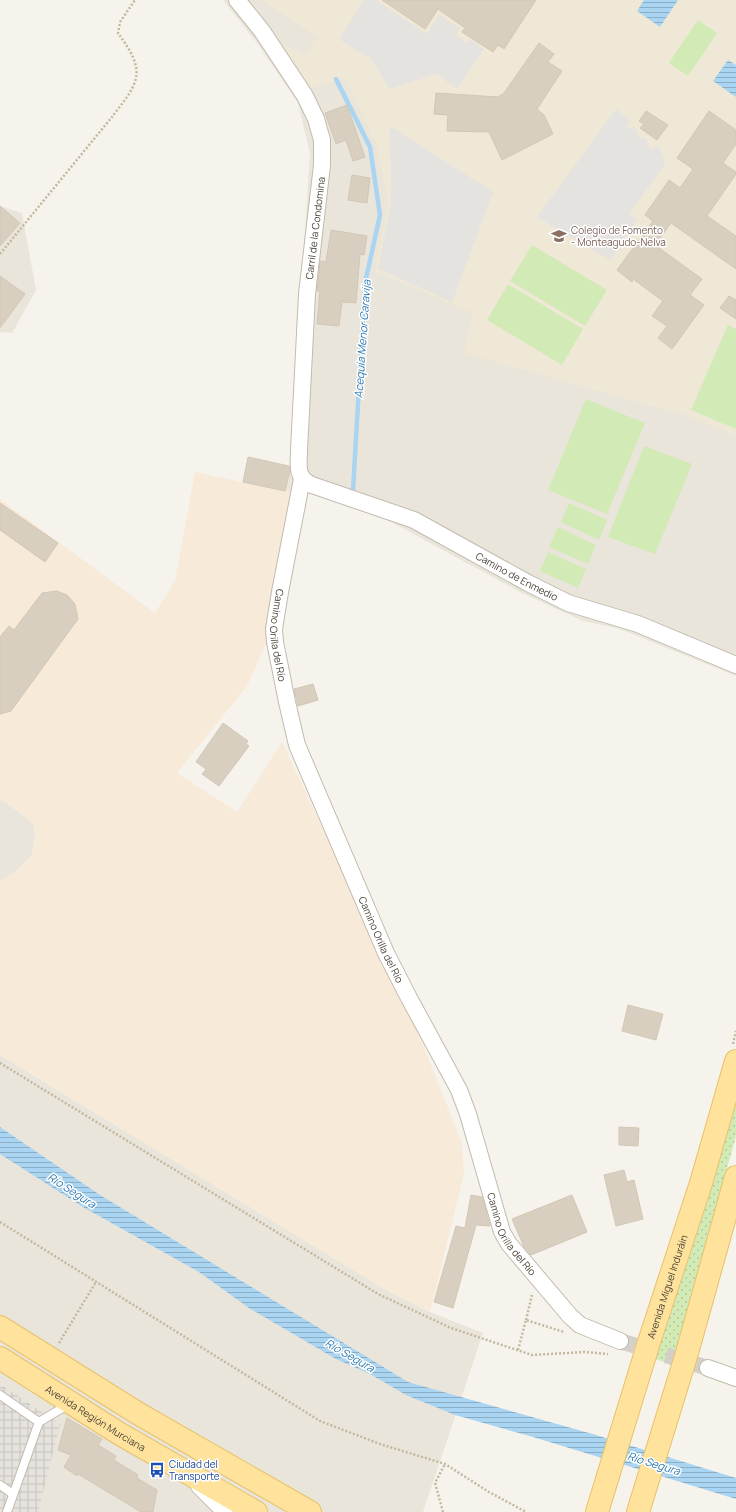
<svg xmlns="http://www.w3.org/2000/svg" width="736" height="1512" viewBox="0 0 736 1512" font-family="Manrope,sans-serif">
<defs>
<pattern id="industrial-grid" width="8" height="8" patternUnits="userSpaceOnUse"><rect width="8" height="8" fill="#e6e2dd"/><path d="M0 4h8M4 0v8" fill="none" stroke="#c7c3be"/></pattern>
<pattern id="grass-dots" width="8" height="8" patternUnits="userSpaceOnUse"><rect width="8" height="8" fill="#d2eab5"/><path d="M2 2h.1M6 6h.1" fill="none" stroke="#b6ca9c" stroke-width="1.8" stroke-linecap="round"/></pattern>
<pattern id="water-rules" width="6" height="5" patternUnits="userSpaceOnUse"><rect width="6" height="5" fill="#a9d4f2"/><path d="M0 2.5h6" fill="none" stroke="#8caec5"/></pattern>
</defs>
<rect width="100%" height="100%" fill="#f6f3ec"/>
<g fill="#eae5da">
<polygon points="223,0 736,0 736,676 620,629 583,621 522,593 371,511 311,492 294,493 285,491 290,466 310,153 298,103 257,43"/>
<polygon points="0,206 22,213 36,290 12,333 0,332"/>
<polygon points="0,798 28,819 33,824 35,833 32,855 17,870 0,882"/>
<polygon points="0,1055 386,1290 430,1312 483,1333 423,1512 0,1512"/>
</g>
<polygon fill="#f7ead8" points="195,472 294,493 266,643 247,686 177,773 237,812 282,742 414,1023 462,1143 464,1174 430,1312 386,1290 0,1055 0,882 17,870 32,855 34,844 35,833 33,824 28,819 0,798 0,499 155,613 175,581"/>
<polygon fill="url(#industrial-grid)" points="0,1384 60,1424 38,1512 0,1512"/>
<polygon fill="#efe8d6" points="262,0 734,0 736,3 736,436 688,416 464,353 473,313 375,271 388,202 377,146 345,78 311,88 282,43 305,57 317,37"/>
<polygon fill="url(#grass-dots)" points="736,1098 736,1136 673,1364 654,1359 708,1200"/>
<g fill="#d2eab5">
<polygon points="698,20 717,33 688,76 669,63"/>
<polygon points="532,245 607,290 585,326 510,281"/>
<polygon points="508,284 583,329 562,365 487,320"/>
<polygon points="728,325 736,329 736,429 691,410"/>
<polygon points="586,399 645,423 607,514 548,490"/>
<polygon points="644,446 692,464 655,554 608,537"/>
<polygon points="569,503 607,520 599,540 561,522"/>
<polygon points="558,527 596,545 588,564 549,547"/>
<polygon points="548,552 586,569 578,588 540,571"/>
</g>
<g fill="#e5e3e0">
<polygon points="364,0 376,0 427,34 439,15 459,28 456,35 467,43 470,39 484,49 457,89 436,74 390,89 369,56 364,56 339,39"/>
<polygon points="616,109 630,120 626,126 630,129 635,127 640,139 645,137 650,150 659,146 665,164 629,214 637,220 610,260 537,217"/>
<polygon points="390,126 493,192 452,302 378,269 391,203"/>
</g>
<g fill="url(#water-rules)">
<polygon points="644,0 678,0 660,27 637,11"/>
<polygon points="728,60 736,65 736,97 713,81"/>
<polygon points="0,1127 100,1195 408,1382 596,1435 736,1478 736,1499 533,1437 455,1415 406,1395 370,1374 336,1359 249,1308 199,1272 83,1207 0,1154"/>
</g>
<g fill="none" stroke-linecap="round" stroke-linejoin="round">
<polyline stroke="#a9d4f2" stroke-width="4.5" points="336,79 370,147 380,215 365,283 353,490"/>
</g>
<g fill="#d8cfc1" stroke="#d3c7b4">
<polygon points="382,0 536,0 504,49 498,45 493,52 462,32 465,28 438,9 425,29"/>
<polygon points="539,43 554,54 548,62 562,71 537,109 544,115 553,134 502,160 489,132 447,131 448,115 434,114 436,93 498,97 504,93"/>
<polygon points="347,105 365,157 353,161 346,140 336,144 325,113"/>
<polygon points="646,111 668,125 657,140 640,128 644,124 639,121"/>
<polygon points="709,111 736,130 736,144 723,163 736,172 736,174 707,216 736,236 736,269 671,223 655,245 702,279 690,295 704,305 672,349 658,338 667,326 652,316 663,301 633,279 632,282 617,270 653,221 645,215 669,180 680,188 693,169 677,158"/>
<polygon points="352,175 370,178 367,203 348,200"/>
<polygon points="0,206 20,223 0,246"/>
<polygon points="331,230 367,236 364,255 360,254 356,303 342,302 339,326 317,324 320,291 317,291 320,261 326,262"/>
<polygon points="0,276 25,294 0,328"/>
<polygon points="729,296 736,300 736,319 720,308"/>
<polygon points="248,457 289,466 290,470 285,491 243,482"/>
<polygon points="0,503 58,543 45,562 0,530"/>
<polygon points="57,591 67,595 75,604 78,619 11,711 0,714 0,637 9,626 14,630 42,593"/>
<polygon points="313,684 318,700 298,706 294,689"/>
<polygon points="223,723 248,741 246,744 249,746 219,786 202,774 206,769 196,762"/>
<polygon points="628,1005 663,1014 656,1040 622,1031"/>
<polygon points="619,1127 639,1128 638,1146 619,1145"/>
<polygon points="624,1170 627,1182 634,1180 643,1219 616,1226 604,1175"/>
<polygon points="471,1195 482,1197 490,1226 476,1225 453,1308 434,1302 456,1226 465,1228"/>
<polygon points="572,1195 587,1232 531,1255 524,1247 512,1219"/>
<polygon points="67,1418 102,1439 98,1445 116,1456 114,1460 138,1475 137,1478 157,1490 153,1512 141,1512 78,1474 77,1476 64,1467 71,1455 58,1450"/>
</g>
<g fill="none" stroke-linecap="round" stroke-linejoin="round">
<polyline stroke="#d4d0c8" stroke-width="16" stroke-dasharray="16 8" stroke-linecap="butt" points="620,1341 708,1368"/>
<g stroke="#c2bbae" stroke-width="10">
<g id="service">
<polyline points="0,1395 39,1422 7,1512"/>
<polyline points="39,1422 69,1404"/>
<polyline points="0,1485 13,1494"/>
</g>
</g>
<g stroke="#c2bbae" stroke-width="18">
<g id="minor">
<path id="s1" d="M237 0 262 31 305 96 316 119 322 140V165L307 294 299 450C299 466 295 477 312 485L414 520 528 583 568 603 638 624 736 665"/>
<path id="s2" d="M302 479 280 592 274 629 275 642 287 702 297 745 386 953 409 998 459 1090 468 1114 502 1232 509 1244 570 1316 580 1325 620 1341"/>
<polyline points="708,1368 736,1378"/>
<polyline points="199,1486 225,1512"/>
</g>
</g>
<g stroke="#e6c16a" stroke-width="24">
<g id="primary">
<polyline points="0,1327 139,1414 310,1512"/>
<path id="s3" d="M0 1358 120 1434 256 1512"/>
<path id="s4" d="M597 1512 649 1342 701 1183 736 1061"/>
<polyline points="638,1512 687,1353 736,1177"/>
</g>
</g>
<g stroke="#c4b79f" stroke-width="2.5" stroke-dasharray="2 2" stroke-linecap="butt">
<path d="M0 254 112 117C122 103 140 85 136 67 134 55 125 43 118 33L120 22 135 0"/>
<polyline points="733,1044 736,1031"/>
<polyline points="0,1063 378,1294 451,1328 532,1355 585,1352 608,1354"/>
<polyline points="0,1222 320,1421 380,1444 445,1464 489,1492 526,1512"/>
<polyline points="526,1320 532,1295"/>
<polyline points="59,1343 96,1282"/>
<polyline points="518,1350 526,1320 564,1332"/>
<polyline points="443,1512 435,1483 445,1464"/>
</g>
<use href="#service" stroke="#fff" stroke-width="8"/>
<use href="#minor" stroke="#fff" stroke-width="16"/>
<use href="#primary" stroke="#ffe39c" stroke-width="22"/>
</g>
<defs>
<g id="school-bare" transform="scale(1.2)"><path d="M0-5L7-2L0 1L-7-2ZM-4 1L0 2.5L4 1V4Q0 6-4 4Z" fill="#8d6e63" stroke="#fff" stroke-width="2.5" paint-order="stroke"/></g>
<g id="bus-bare" transform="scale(1.2)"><path d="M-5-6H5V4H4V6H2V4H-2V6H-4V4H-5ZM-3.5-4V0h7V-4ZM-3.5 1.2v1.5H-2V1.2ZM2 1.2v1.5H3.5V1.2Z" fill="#1a4fb4" stroke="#fff" stroke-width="2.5" paint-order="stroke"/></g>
</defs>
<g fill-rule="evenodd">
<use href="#school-bare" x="559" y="236"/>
<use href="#bus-bare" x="157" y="1470"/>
</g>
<g text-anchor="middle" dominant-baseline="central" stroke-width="3" stroke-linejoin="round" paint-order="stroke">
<g font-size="10" fill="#4b4439" stroke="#fff">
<text transform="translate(315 228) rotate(-83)">Carril de la Condomina</text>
<text stroke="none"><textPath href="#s1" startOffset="742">Camino de Enmedio</textPath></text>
<text stroke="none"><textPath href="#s2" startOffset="159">Camino Orilla del Río</textPath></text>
<text stroke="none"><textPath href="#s2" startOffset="483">Camino Orilla del Río</textPath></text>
<text stroke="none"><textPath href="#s2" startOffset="807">Camino Orilla del Río</textPath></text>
<text stroke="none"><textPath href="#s4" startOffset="236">Avenida Miguel Induráin</textPath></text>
<text stroke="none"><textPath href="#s3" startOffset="113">Avenida Región Murciana</textPath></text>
</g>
<g font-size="10" fill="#785e54" stroke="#fff" text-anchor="start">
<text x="571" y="230">Colegio de Fomento<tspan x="571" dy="12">- Monteagudo-Nelva</tspan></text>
</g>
<g font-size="10" fill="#164399" stroke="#fff" text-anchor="start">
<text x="169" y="1464">Ciudad del<tspan x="169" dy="12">Transporte</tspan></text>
</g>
<g font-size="11" font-style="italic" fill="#2e7ab2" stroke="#fff">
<text transform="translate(362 339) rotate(-86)">Acequia Menor Caravija</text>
<text transform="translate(72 1190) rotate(33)">Río Segura</text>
<text transform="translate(350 1355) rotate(30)">Río Segura</text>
<text transform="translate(654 1463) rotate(17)">Río Segura</text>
</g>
</g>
</svg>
